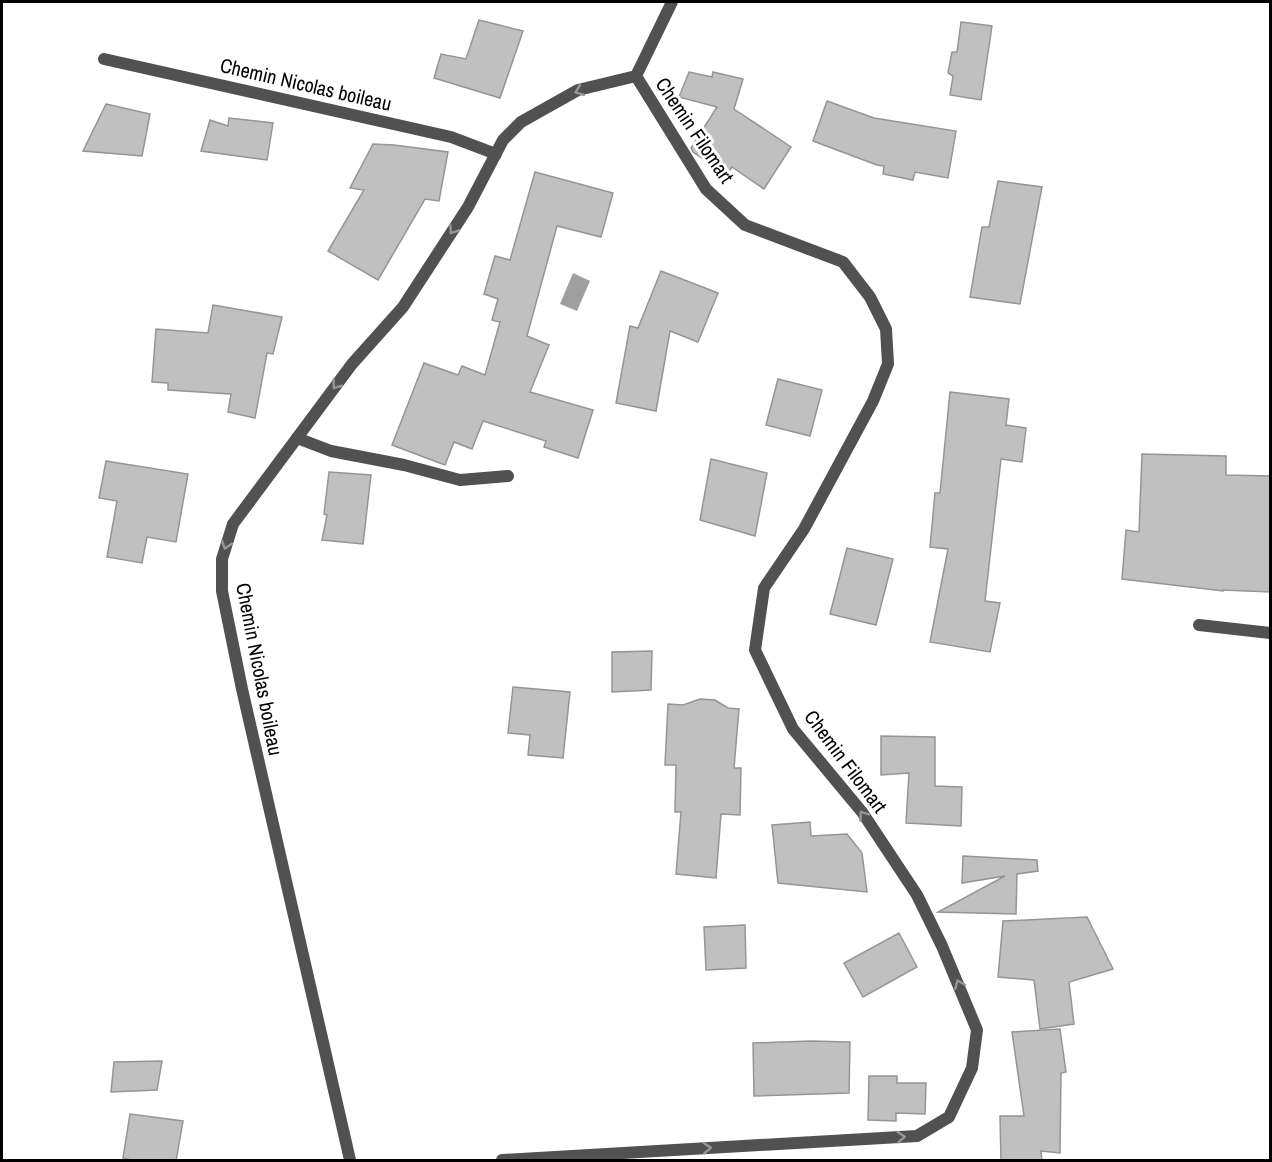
<svg xmlns="http://www.w3.org/2000/svg" width="1272" height="1162" viewBox="0 0 1272 1162" font-family="'Archivo Narrow',sans-serif">
<rect width="100%" height="100%" fill="#fff"/>
<polygon fill="#9f9f9f" points="573,273 590,281 577,311 560,304"/>
<g fill="#c0c0c0" stroke="#959595" stroke-width="1.5">
<polygon points="479,20 523,31 500,98 434,78 441,54 466,59"/>
<polygon points="961,22 992,26 981,100 950,95 953,76 948,73 952,52 957,52"/>
<polygon points="689,72 712,77 713,72 743,79 734,109 791,147 764,189 732,167 727,175 693,152 691,148 717,107 679,97"/>
<polygon points="827,101 874,118 956,131 948,178 915,172 913,180 883,174 884,166 877,165 813,141"/>
<polygon points="106,104 150,114 142,156 83,151"/>
<polygon points="229,118 273,123 267,160 201,151 210,120 228,126"/>
<polygon points="373,144 394,145 448,152 439,201 425,199 378,280 328,251 364,190 350,188"/>
<polygon points="535,172 613,193 601,237 557,226 527,336 549,345 530,392 593,410 578,458 544,447 546,441 483,421 472,449 454,442 445,465 392,445 424,363 458,375 462,366 485,375 500,322 492,320 498,299 484,294 495,256 510,260"/>
<polygon points="998,181 1042,187 1020,304 970,297 982,227 989,227"/>
<polygon points="661,271 718,293 698,342 670,331 656,411 616,403 630,326 638,328"/>
<polygon points="213,305 282,317 273,354 267,353 255,418 228,412 231,394 168,390 168,383 152,382 156,329 208,333"/>
<polygon points="778,379 822,390 810,436 766,425"/>
<polygon points="950,392 1009,399 1006,425 1026,428 1022,462 1001,459 985,601 1000,603 990,652 930,642 948,549 930,547 935,493 940,493"/>
<polygon points="1142,454 1226,456 1226,475 1270,476 1270,592 1223,590 1223,591 1122,579 1126,530 1139,532"/>
<polygon points="711,459 767,473 755,536 700,520"/>
<polygon points="106,461 188,474 176,542 147,537 142,563 107,557 117,501 99,498"/>
<polygon points="329,472 371,475 363,544 322,540 327,515 324,514"/>
<polygon points="847,548 893,559 876,625 830,614"/>
<polygon points="652,651 651,690 612,692 612,652"/>
<polygon points="513,687 570,692 563,758 528,755 530,735 508,733"/>
<polygon points="700,699 715,700 728,708 739,709 734,768 741,768 740,815 721,814 716,878 676,874 681,812 675,812 676,765 665,765 668,704 683,705"/>
<polygon points="881,736 935,737 935,786 962,787 961,826 906,823 909,773 881,775"/>
<polygon points="810,822 811,836 847,834 862,853 867,892 778,883 772,825"/>
<polygon points="963,856 1037,860 1038,871 1017,874 1016,914 938,912 1005,876 962,883"/>
<polygon points="1087,917 1113,969 1069,982 1074,1024 1040,1029 1034,980 998,977 1003,921"/>
<polygon points="745,925 746,968 706,970 704,927"/>
<polygon points="899,933 917,967 863,997 844,963"/>
<polygon points="1060,1029 1066,1072 1061,1073 1060,1153 1041,1151 1042,1161 1001,1161 1000,1116 1024,1116 1012,1032"/>
<polygon points="811,1041 850,1042 849,1093 754,1096 753,1043"/>
<polygon points="162,1061 157,1090 111,1092 114,1062"/>
<polygon points="869,1076 897,1076 897,1083 926,1083 925,1114 896,1113 896,1121 868,1120"/>
<polygon points="130,1114 183,1121 176,1161 136,1161 123,1158"/>
</g>
<g fill="none" stroke-linecap="round" stroke-linejoin="round">
<polyline stroke="#515151" stroke-width="12" points="1199,625 1270,633"/>
<g stroke="#515151" stroke-width="12">
<polyline points="104,59 451,137 496,154"/>
<polyline points="636,76 672,2"/>
<polyline points="297,438 331,451 404,465 460,480 508,476"/>
<polyline points="350,1160 242,689 222,591 222,559 233,524 352,364 403,307 468,207 503,140 521,122 578,90 636,76"/>
<polyline points="502,1160 917,1136 949,1117 972,1068 977,1030 942,946 917,895 862,812 793,729 755,650 764,588 804,529 873,401 888,364 886,329 870,297 843,262 745,225 706,189 636,76"/>
</g>
</g>
<defs><path id="oneway-chevron" d="M-2-3.5L2.5 0L-2 3.5" fill="none" stroke-width="1.6" stroke-linecap="round" stroke-linejoin="round" transform="scale(1.5)"/></defs>
<g stroke="#979797">
<use href="#oneway-chevron" transform="translate(579 91) rotate(159)"/>
<use href="#oneway-chevron" transform="translate(453 230) rotate(123)"/>
<use href="#oneway-chevron" transform="translate(336 385) rotate(127)"/>
<use href="#oneway-chevron" transform="translate(226 545) rotate(108)"/>
<use href="#oneway-chevron" transform="translate(863 815) rotate(-126)"/>
<use href="#oneway-chevron" transform="translate(959 984) rotate(-113)"/>
<use href="#oneway-chevron" transform="translate(901 1137) rotate(-3)"/>
<use href="#oneway-chevron" transform="translate(707 1148) rotate(-3)"/>
</g>
<g text-anchor="middle" dominant-baseline="central" stroke-width="6" stroke-linejoin="round" paint-order="stroke">
<g font-size="20" fill="#000" stroke="#fff">
<text transform="translate(306 84) rotate(13)">Chemin Nicolas boileau</text>
<text transform="translate(695 130) rotate(56)">Chemin Filomart</text>
<text transform="translate(260 669) rotate(79)">Chemin Nicolas boileau</text>
<text transform="translate(846 761) rotate(53)">Chemin Filomart</text>
</g>
</g>
<rect width="1272" height="1162" fill="none" stroke="#000000" stroke-width="6"/>
</svg>
